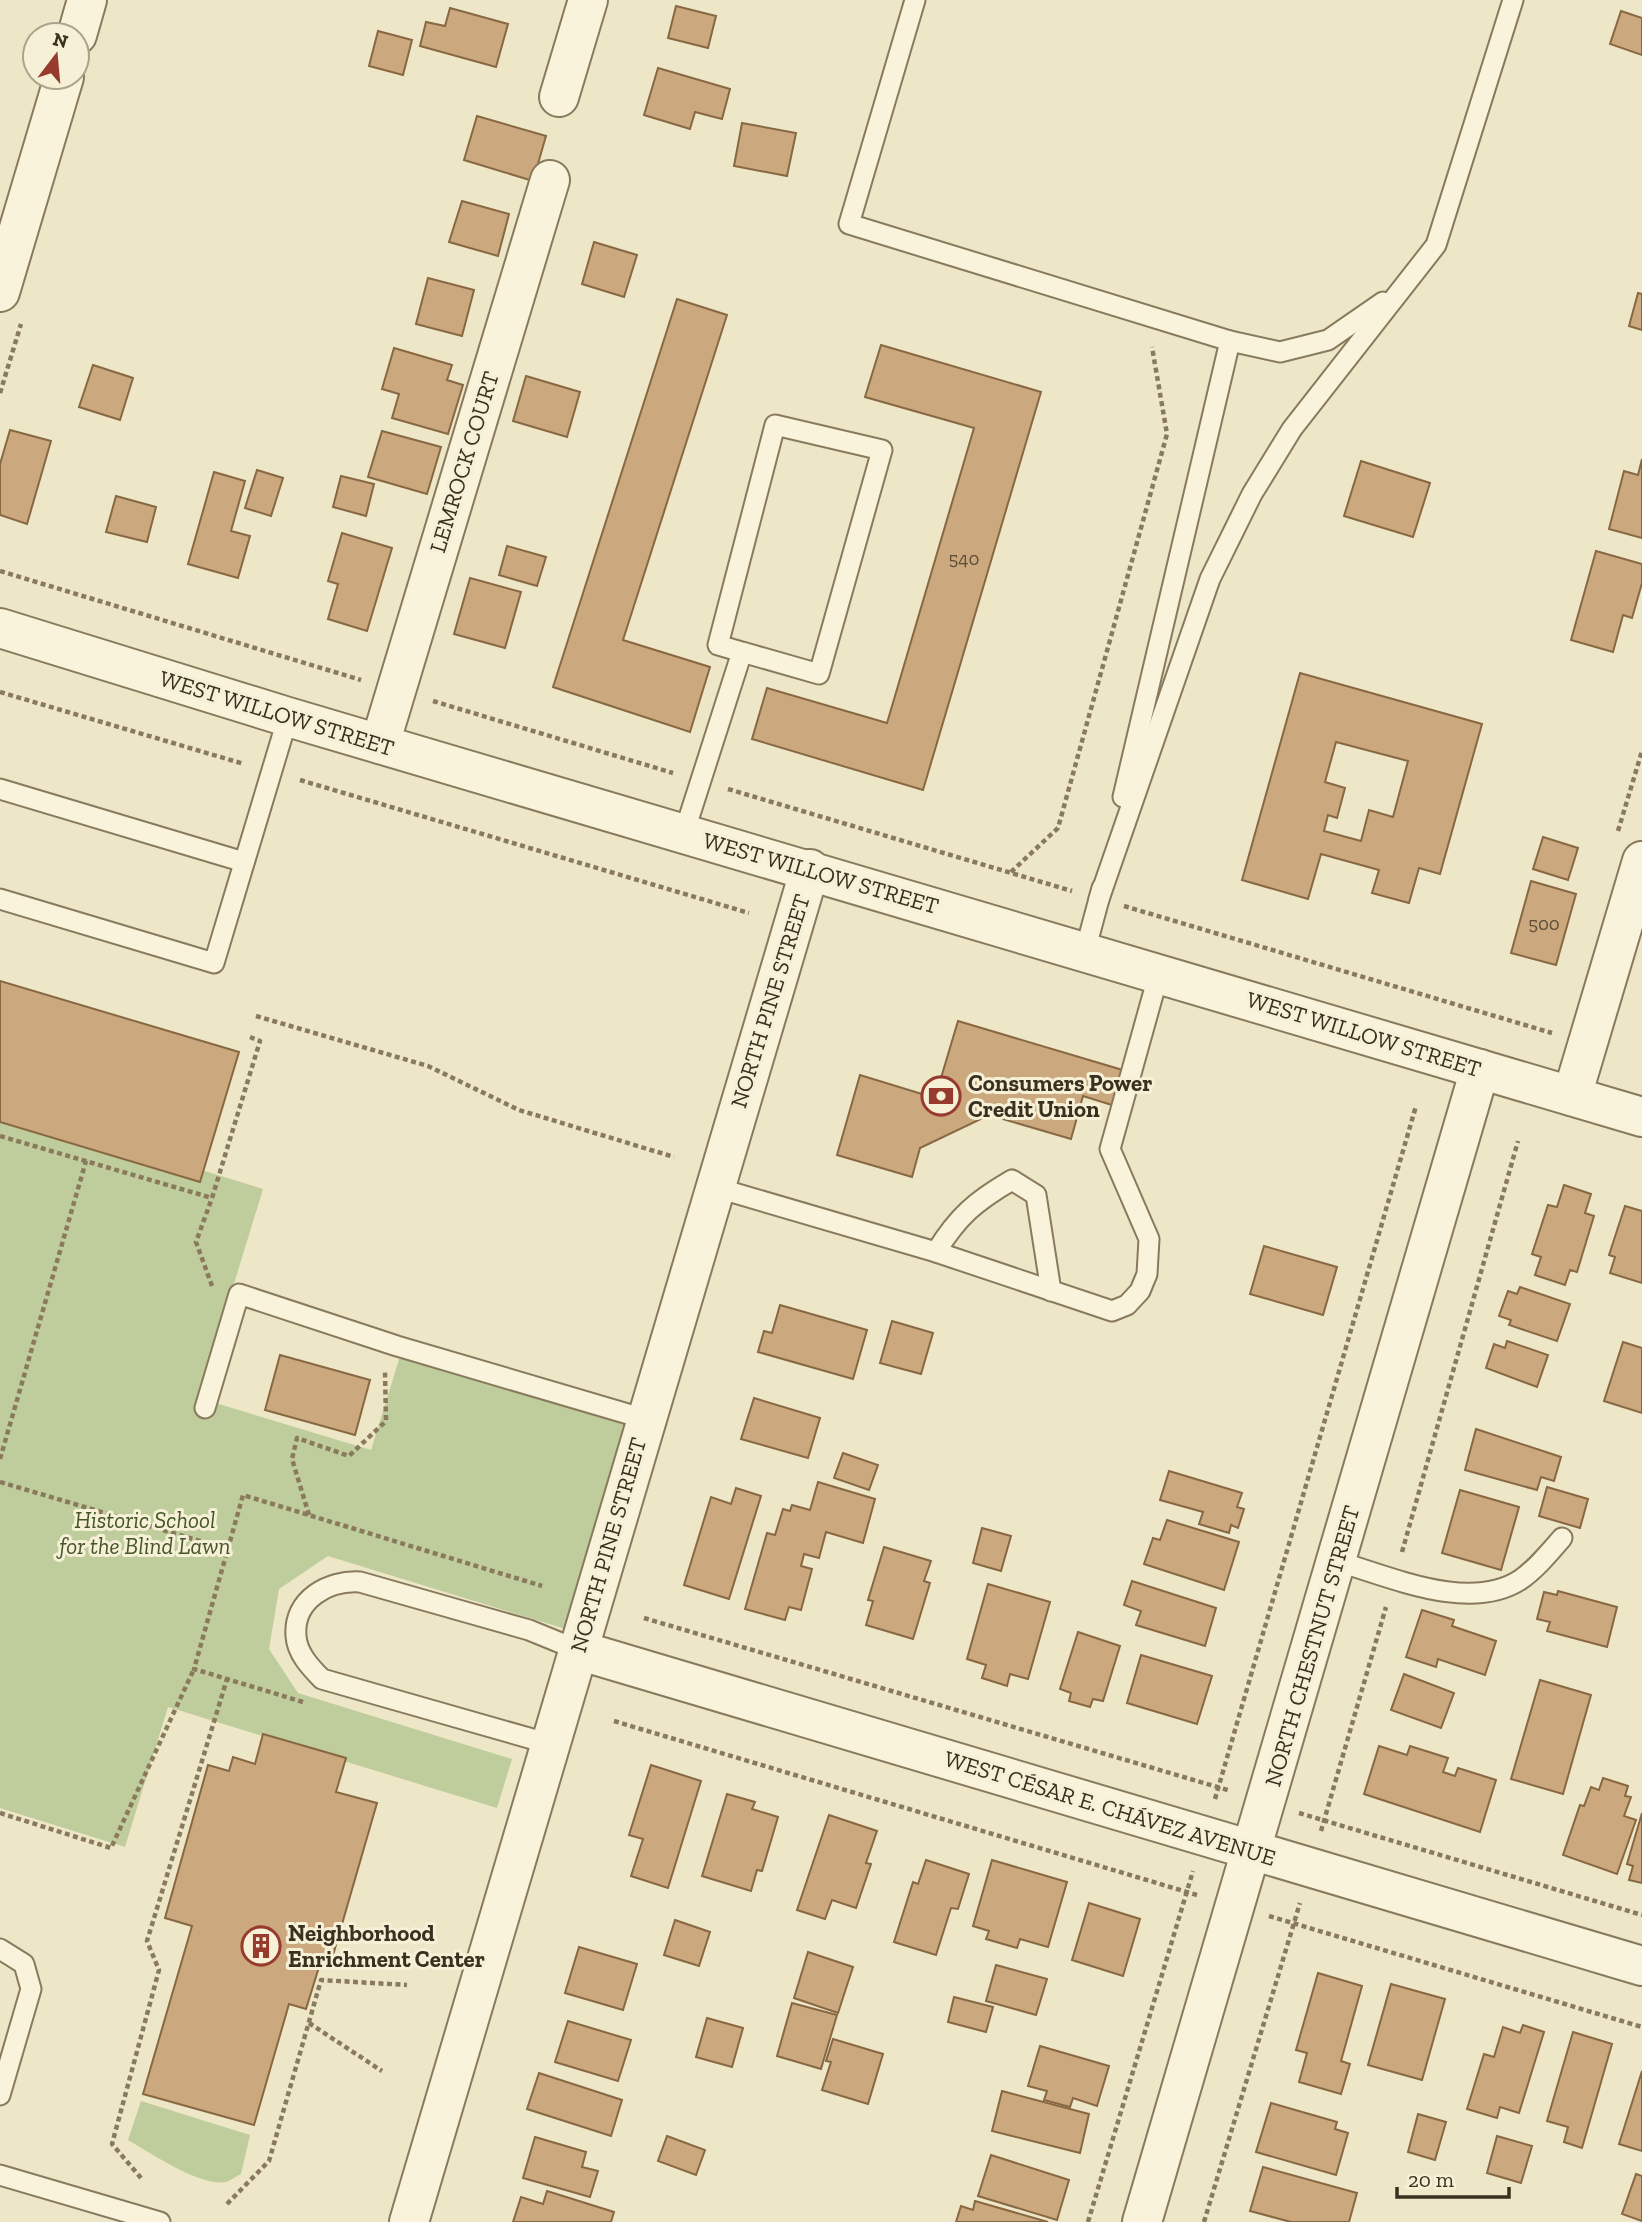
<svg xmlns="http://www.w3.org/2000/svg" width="1642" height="2222" viewBox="0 0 1642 2222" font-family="'Zilla Slab',serif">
<rect width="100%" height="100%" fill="#eee7c7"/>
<g fill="#bfcc9b">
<polygon points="0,1108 263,1189 199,1398 371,1450 401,1353 635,1424 572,1631 328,1556 279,1589 269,1649 298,1693 512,1759 497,1808 168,1707 125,1847 0,1808"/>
<path d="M141 2101 250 2135 241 2174C237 2176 231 2180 226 2182 200 2187 151 2153 128 2140Z"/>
</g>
<g fill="#cba87e" stroke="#886843" stroke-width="2" fill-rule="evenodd">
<polygon points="676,6 716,16 708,48 668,38"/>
<polygon points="450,8 508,24 496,67 420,46 426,22 445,26"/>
<polygon points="1621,11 1642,18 1642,55 1610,44"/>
<polygon points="378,31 412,40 403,75 369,66"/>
<polygon points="658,68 730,89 722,119 695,112 690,129 644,115"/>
<polygon points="477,116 546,136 533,181 464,160"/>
<polygon points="742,123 796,133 787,176 734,166"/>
<polygon points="462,201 509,214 498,256 449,242"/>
<polygon points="594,242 637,255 624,297 582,284"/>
<polygon points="428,278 474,290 462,336 416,324"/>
<polygon points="1638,293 1642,294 1642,330 1629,326"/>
<polygon points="677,299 727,315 623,640 710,667 690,732 553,687"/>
<polygon points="881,345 1041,392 923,790 752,739 767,688 887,723 974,428 865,397"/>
<polygon points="394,348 452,365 447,380 463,385 448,434 392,418 399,394 382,389"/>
<polygon points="93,365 133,378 120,420 79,407"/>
<polygon points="526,376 580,392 567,437 513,421"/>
<polygon points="10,430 51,441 27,524 0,515 0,464"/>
<polygon points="382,431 441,447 427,494 368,477"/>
<polygon points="1642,459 1642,538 1609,529 1624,471 1638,475"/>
<polygon points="1361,461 1430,483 1413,537 1344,516"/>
<polygon points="257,470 283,478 271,516 245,508"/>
<polygon points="214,472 245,481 231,531 250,536 238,578 188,564"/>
<polygon points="341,476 374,484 366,516 333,507"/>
<polygon points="116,496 156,507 147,542 106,532"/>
<polygon points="342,533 392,548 367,631 328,619 338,584 328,581"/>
<polygon points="507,546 546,557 537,586 499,575"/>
<polygon points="1596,551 1642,564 1642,583 1632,618 1623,615 1613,652 1571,640"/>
<polygon points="470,578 521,592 505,648 454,634"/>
<path d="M1300 673 1482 724 1440 874 1419 868 1409 903 1372 893 1379 870 1321 854 1308 899 1242 880ZM1336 742 1408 761 1393 817 1369 810 1361 841 1324 831 1328 815 1337 818 1345 788 1325 782Z"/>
<polygon points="1543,837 1578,848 1568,880 1533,869"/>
<polygon points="1531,881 1576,894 1556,965 1511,953"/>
<polygon points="0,981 239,1052 200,1182 0,1122"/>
<polygon points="958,1021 1126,1071 1115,1106 1083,1096 1071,1139 989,1115 920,1148 912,1177 837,1155 860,1075 935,1098"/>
<polygon points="1564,1185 1591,1194 1585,1213 1594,1216 1577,1272 1570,1270 1565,1285 1535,1275 1541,1257 1532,1254 1548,1205 1557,1207"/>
<polygon points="1625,1206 1642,1211 1642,1283 1610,1273 1615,1257 1609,1255"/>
<polygon points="1264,1246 1337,1267 1323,1315 1250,1294"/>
<polygon points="1520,1287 1570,1304 1557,1341 1509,1325 1511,1320 1499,1316 1508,1291 1517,1294"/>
<polygon points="780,1305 867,1330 853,1379 758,1352 764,1331 772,1333"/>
<polygon points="892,1321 933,1333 921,1374 880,1363"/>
<polygon points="1507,1341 1548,1355 1537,1387 1486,1368 1494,1344 1505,1348"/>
<polygon points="1623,1342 1642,1348 1642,1413 1604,1401"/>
<polygon points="280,1355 370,1380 355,1435 265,1410"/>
<polygon points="754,1398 820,1418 808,1458 741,1439"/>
<polygon points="1476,1429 1561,1457 1554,1481 1541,1477 1537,1490 1465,1470"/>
<polygon points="843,1453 878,1465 869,1490 834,1478"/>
<polygon points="1169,1471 1242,1493 1237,1507 1244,1509 1238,1528 1231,1525 1229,1533 1199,1524 1203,1512 1160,1500"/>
<polygon points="818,1482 875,1499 863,1543 826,1532 819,1558 804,1554 801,1566 812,1569 801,1610 789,1607 785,1620 745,1609 767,1533 775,1535 783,1509 790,1511 792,1505 810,1510"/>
<polygon points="1547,1487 1588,1499 1580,1528 1539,1516"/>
<polygon points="736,1488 761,1496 729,1599 684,1585 711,1497 731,1504"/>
<polygon points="1460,1490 1519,1507 1501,1570 1442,1553"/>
<polygon points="1167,1520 1239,1542 1224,1590 1144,1564 1153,1538 1160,1540"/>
<polygon points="982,1528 1011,1536 1001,1571 973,1563"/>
<polygon points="884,1547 931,1561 924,1581 930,1583 913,1639 866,1625 873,1601 868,1600"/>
<polygon points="1132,1581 1216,1608 1205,1646 1136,1625 1141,1611 1124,1605"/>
<polygon points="988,1584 1050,1602 1028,1679 1010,1674 1007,1686 982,1678 986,1665 967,1659"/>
<polygon points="1558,1591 1617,1607 1607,1647 1547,1631 1550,1622 1537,1619 1544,1592 1557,1595"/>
<polygon points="1422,1610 1454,1620 1452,1626 1496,1641 1485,1675 1438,1659 1436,1667 1406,1657"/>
<polygon points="1078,1632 1120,1646 1103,1701 1093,1699 1090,1707 1069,1701 1071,1693 1060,1689"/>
<polygon points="1141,1655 1212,1676 1197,1724 1127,1703"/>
<polygon points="1404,1674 1454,1693 1441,1728 1391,1710"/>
<polygon points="1540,1680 1591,1695 1563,1794 1511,1779"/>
<polygon points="263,1734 346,1758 336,1792 377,1803 329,1969 319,1967 306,2009 289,2004 254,2125 143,2094 192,1926 165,1918 208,1765 229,1771 233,1757 255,1764"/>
<polygon points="1379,1746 1407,1755 1410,1746 1448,1758 1443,1772 1455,1776 1458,1768 1496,1780 1480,1832 1364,1794"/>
<polygon points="651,1765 701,1781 668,1888 631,1876 643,1839 629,1835"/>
<polygon points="1603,1778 1628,1786 1625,1796 1631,1797 1624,1816 1636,1820 1617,1874 1563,1855 1580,1805 1584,1806 1591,1787 1599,1790"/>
<polygon points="727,1794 755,1802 752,1809 778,1817 762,1871 757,1870 751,1891 702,1876"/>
<polygon points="1642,1813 1642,1883 1629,1880 1633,1866 1627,1864"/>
<polygon points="829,1815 877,1831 866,1863 871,1864 856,1908 832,1900 825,1919 797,1910"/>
<polygon points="926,1860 969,1874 958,1909 951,1908 936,1955 894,1942 913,1882 918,1884"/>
<polygon points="992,1860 1067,1882 1048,1947 1020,1939 1017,1948 986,1939 989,1931 973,1926"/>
<polygon points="1089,1903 1140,1919 1123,1976 1072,1960"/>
<polygon points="675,1920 710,1932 699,1966 664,1955"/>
<polygon points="579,1947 637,1964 623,2010 565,1993"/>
<polygon points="808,1952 853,1967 838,2013 794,1998"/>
<polygon points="996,1965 1047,1979 1036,2015 986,2001"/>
<polygon points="1318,1973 1362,1986 1341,2061 1350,2064 1341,2094 1299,2082 1307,2053 1296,2050"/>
<polygon points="1391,1984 1445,1999 1422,2080 1368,2065"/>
<polygon points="954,1997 993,2007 986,2032 948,2022"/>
<polygon points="792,2003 837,2015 821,2069 777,2056"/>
<polygon points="707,2018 743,2028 732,2067 696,2057"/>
<polygon points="568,2021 631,2040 618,2081 555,2062"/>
<polygon points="1523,2025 1544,2032 1519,2113 1500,2107 1497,2118 1467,2109 1484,2054 1494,2057 1503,2027 1520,2033"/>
<polygon points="1573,2032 1612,2044 1582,2148 1564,2142 1568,2127 1547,2121"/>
<polygon points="833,2039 883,2054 868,2104 822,2090 831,2062 826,2061"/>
<polygon points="1040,2046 1109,2066 1097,2106 1073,2098 1070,2107 1044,2100 1047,2091 1028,2086"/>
<polygon points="1642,2071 1642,2151 1619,2144"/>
<polygon points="539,2073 622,2100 611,2136 527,2109"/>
<polygon points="1002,2091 1089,2114 1080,2153 992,2131"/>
<polygon points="1271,2103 1337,2122 1335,2129 1348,2133 1336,2175 1256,2152"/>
<polygon points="1418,2114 1446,2122 1435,2160 1408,2152"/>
<polygon points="667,2136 705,2150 696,2175 658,2161"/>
<polygon points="1497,2136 1532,2146 1521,2183 1487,2173"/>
<polygon points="535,2137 586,2152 582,2167 598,2171 590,2197 523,2178"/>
<polygon points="991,2155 1069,2180 1057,2220 978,2196"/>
<polygon points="1263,2167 1357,2193 1349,2222 1291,2222 1250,2211"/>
<polygon points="1636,2174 1642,2176 1642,2221 1622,2214"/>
<polygon points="547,2191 614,2212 611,2222 513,2222 521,2197 543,2204"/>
<polygon points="975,2201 1048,2222 956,2222 961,2206 973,2210"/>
</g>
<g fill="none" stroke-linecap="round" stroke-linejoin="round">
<g stroke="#897a5d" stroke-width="23">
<g id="service">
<polyline points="915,0 849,224 1230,341 1280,352 1328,340 1383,302"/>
<polyline points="0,789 244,862"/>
<polyline points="1123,797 1230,341"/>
<polyline points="684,833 742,652 718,645 775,425 882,450 819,674 742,652"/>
<polyline points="0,899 214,963 288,717"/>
<polyline points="1099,899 1210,579 1252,494 1292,429 1436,245 1513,0"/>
<polyline points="1085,951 1102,888"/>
<polyline points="714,1187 936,1252 1112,1311 1127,1305 1140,1291 1147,1274 1149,1239 1110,1149 1159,973"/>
<path d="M936 1252C958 1216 976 1201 1012 1180L1036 1195 1051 1291"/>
<polyline points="205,1408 239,1294 397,1346 645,1419"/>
<path d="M1336 1561C1389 1576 1469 1613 1520 1580 1536 1569 1549 1553 1562 1538"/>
<path d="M550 1744 322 1679C310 1667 297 1653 296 1636 293 1599 329 1580 360 1582L529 1630 578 1650"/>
<polyline points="0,1949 24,1964 31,1989 0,2095"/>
<polyline points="0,2175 160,2222"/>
</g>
</g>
<g stroke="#897a5d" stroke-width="42">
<g id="minor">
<polyline points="77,35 87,0"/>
<polyline points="559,97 588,0"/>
<polyline points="0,292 64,77"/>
<polyline points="380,744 550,180"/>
<polyline points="1572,1096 1642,861"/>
<polyline points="578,1650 1642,1966"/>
<polyline points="409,2222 810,869"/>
<polyline points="1142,2222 1480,1069"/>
</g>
</g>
<g stroke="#897a5d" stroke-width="42">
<polyline id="tertiary" points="0,628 288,717 1642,1117"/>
</g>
<g stroke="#897a5d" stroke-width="4.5" stroke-dasharray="5 3.5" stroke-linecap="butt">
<polyline points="0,393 21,324"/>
<polyline points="0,571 361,680"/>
<polyline points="0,692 244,764"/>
<polyline points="433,701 673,773"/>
<polyline points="300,780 749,913"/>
<polyline points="728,789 1072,891"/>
<polyline points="1618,831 1642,751"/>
<polyline points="1011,872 1058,828 1167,434 1152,347"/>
<polyline points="1124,906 1552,1033"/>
<polyline points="256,1016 428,1066 519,1110 674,1157"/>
<polyline points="0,1136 212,1198 260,1041 250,1037"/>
<polyline points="212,1286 196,1242 212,1198"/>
<polyline points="0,1459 86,1161"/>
<polyline points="0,1482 227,1549"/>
<polyline points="309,1515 292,1459 297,1438 349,1456 386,1421 385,1372"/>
<polyline points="1402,1552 1518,1141"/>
<polyline points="644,1618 1231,1791"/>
<polyline points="303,1702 194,1669 243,1495 542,1586"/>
<polyline points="614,1721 1197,1895"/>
<polyline points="1215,1799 1416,1106"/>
<polyline points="0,1813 111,1848 194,1669"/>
<polyline points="1299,1813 1642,1915"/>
<polyline points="1321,1831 1386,1607"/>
<polyline points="1269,1916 1642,2027"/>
<polyline points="309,2023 382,2071"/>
<polyline points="141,2178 112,2144 159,1970 147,1941 227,1679"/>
<polyline points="227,2204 269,2161 321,1980 407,1985"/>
<polyline points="1088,2222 1193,1871"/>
<polyline points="1204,2222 1300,1903"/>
</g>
<use href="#service" stroke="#f8f3da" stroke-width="19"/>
<use href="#minor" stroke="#f8f3da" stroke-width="38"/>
<use href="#tertiary" stroke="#f8f3da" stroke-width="38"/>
</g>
<defs>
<g id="bank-ring" transform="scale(2.0125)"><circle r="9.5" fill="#f5f0d6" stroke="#973b2e" stroke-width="1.5"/><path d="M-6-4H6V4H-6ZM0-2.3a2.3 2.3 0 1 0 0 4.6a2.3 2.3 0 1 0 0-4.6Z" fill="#973b2e"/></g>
<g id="building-ring" transform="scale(2.0125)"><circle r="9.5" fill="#f5f0d6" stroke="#973b2e" stroke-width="1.5"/><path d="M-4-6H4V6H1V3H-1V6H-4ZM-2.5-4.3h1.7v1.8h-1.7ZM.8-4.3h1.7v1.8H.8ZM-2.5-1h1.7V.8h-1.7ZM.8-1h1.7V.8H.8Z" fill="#973b2e"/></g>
</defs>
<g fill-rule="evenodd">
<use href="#bank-ring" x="941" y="1096"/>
<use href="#building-ring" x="261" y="1946"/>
</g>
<g text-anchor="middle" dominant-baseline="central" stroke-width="6" stroke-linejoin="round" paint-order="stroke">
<g font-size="19" fill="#5e4e38">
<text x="964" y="558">540</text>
<text x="1544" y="923">500</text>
</g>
<g font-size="23" fill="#3a3020" stroke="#f5f0d6">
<text transform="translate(464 462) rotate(-73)">LEMROCK COURT</text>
<text transform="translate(277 713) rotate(17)">WEST WILLOW STREET</text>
<text transform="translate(821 873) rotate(16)">WEST WILLOW STREET</text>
<text transform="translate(770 1001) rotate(-73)">NORTH PINE STREET</text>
<text transform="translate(1364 1034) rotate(17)">WEST WILLOW STREET</text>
<text transform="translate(608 1545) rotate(-74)">NORTH PINE STREET</text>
<text transform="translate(1312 1646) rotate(-74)">NORTH CHESTNUT STREET</text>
<text transform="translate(1110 1808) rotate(17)">WEST CÉSAR E. CHÁVEZ AVENUE</text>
</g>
<g font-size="23" font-weight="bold" fill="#3a3020" stroke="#f5f0d6" text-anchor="start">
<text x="968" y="1083">Consumers Power<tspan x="968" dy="26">Credit Union</tspan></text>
<text x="288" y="1933">Neighborhood<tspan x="288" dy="26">Enrichment Center</tspan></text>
</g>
<g font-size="23" font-style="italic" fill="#445627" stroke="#f5f0d6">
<text x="145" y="1520">Historic School<tspan x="145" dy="26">for the Blind Lawn</tspan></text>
</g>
</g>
<g transform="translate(56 56) rotate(16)"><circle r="33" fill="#f5f0d6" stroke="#aaa38d" stroke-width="2"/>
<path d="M0-5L12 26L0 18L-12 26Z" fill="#973b2e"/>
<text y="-10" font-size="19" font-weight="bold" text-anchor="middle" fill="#3a3020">N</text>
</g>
<path d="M1397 2187v10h112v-10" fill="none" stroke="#3a3020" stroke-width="3.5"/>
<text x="1408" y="2187" font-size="21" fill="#3a3020" stroke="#f5f0d6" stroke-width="5" paint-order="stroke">20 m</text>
</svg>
